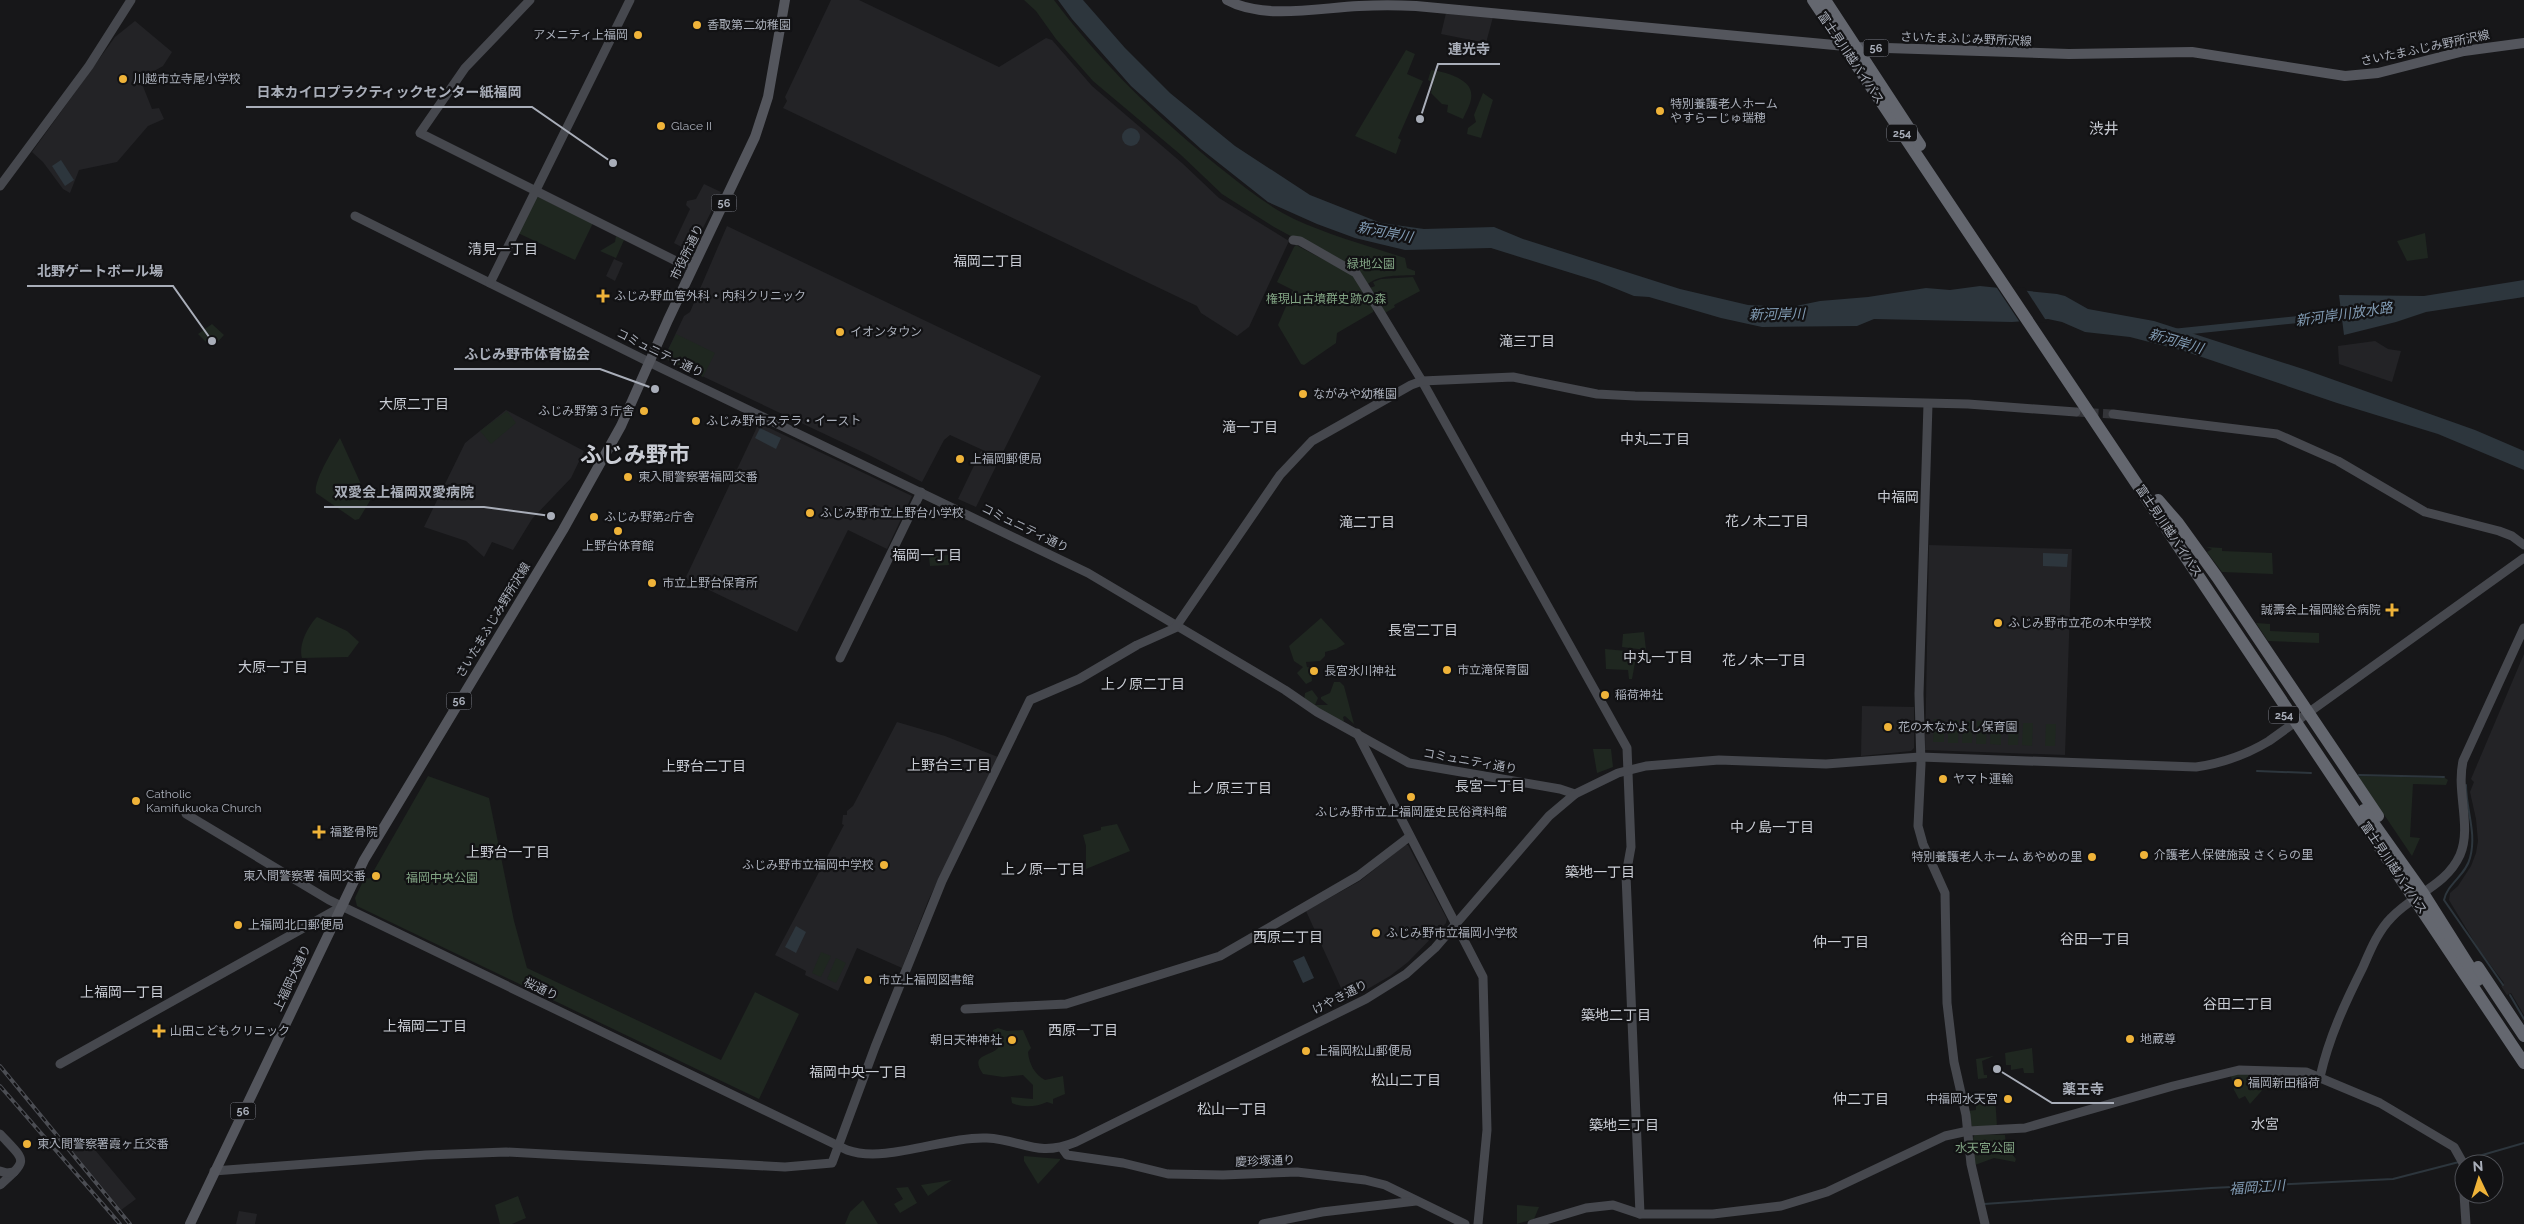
<svg xmlns="http://www.w3.org/2000/svg" width="2524" height="1224" viewBox="0 0 2524 1224" font-family="Raleway,'Noto Sans JP',sans-serif">
<rect width="100%" height="100%" fill="#171719"/>
<g fill="#232326">
<polygon points="831,0 859,0 999,67 1046,38 1052,40 1092,86 1182,163 1219,198 1289,241 1249,327 1237,336 1201,313 1197,306 783,108 787,101 785,97"/>
<polygon points="1446,13 1493,17 1486,43 1441,34"/>
<polygon points="135,21 172,52 163,66 140,79 152,109 159,108 164,119 148,126 117,162 79,170 70,193 63,189 43,162 32,152 115,37"/>
<polygon points="704,184 721,192 691,252 674,243 690,209 686,205 687,201 696,199"/>
<polygon points="727,226 1041,376 1000,458 950,435 944,440 922,482 869,455 668,360 666,354 684,316 690,312"/>
<polygon points="614,259 623,263 615,281 606,276"/>
<polygon points="2375,341 2388,349 2401,351 2392,382 2339,364 2338,346"/>
<polygon points="506,410 584,451 571,478 532,519 513,550 492,542 484,557 466,541 424,527 465,443"/>
<polygon points="761,424 912,496 887,549 848,530 797,632 686,579 686,577 757,427"/>
<polygon points="981,451 999,460 976,507 958,499"/>
<polygon points="1929,545 2072,549 2065,755 1925,750"/>
<polygon points="2524,654 2524,1015 2511,993 2507,995 2501,986 2504,983 2478,948 2449,900 2450,893 2458,886 2471,866 2476,853 2478,841 2476,819 2470,792 2474,782 2471,779"/>
<polygon points="1862,706 1914,707 1914,748 1911,751 1861,756"/>
<polygon points="897,722 945,736 998,757 928,901 902,968 857,948 838,991 805,975 806,971 775,955 844,825 842,824 843,815 847,815 847,811 853,806"/>
<polygon points="1405,845 1408,845 1447,919 1446,923 1408,962 1390,976 1347,1001 1306,911 1360,881"/>
<polygon points="79,1139 95,1150 136,1199 121,1210 69,1147"/>
<polygon points="239,1211 257,1214 255,1224 236,1224"/>
</g>
<g fill="#1f2720">
<path d="M1024 0H1054C1101 63 1158 118 1219 167 1243 186 1266 205 1294 219 1329 235 1368 246 1405 258L1407 268 1415 271V275C1400 276 1380 274 1368 284L1359 273 1274 227 1222 194 1181 155 1093 81 1056 39 1036 11Z"/>
<polygon points="1406,50 1415,54 1407,74 1423,81 1398,138 1401,140 1396,154 1355,136"/>
<path d="M1431 70C1442 71 1469 78 1471 92 1473 102 1466 111 1463 119L1447 112 1448 105 1442 104 1431 93 1433 83 1428 80Z"/>
<polygon points="1483,93 1493,100 1481,138 1467,134 1468,128 1476,122 1474,115"/>
<polygon points="536,196 593,223 575,260 518,233"/>
<polygon points="2425,233 2428,258 2407,261 2397,241"/>
<polygon points="616,236 624,240 616,258 600,251 615,242"/>
<polygon points="1296,245 1355,276 1374,308 1373,312 1337,333 1336,343 1304,365 1301,364 1278,325 1293,290 1277,282 1294,247"/>
<polygon points="1413,277 1420,291 1394,305 1395,307 1385,313 1370,288 1375,286 1373,282 1381,279"/>
<polygon points="212,324 224,335 212,348 198,334"/>
<polygon points="676,334 715,353 703,377 668,360 666,354"/>
<polygon points="507,411 516,423 491,444 480,431"/>
<path d="M340 438 365 493 371 499 359 519 355 520 316 493C313 482 333 449 340 438Z"/>
<polygon points="2206,547 2222,548 2222,551 2272,553 2273,574 2222,572 2207,552 2212,549"/>
<polygon points="948,555 949,565 930,566 929,557"/>
<path d="M317 617 347 631 359 642 348 657 302 658C298 645 308 626 317 617Z"/>
<polygon points="1321,618 1345,644 1336,649 1325,652 1325,656 1320,661 1306,662 1307,667 1311,668 1312,681 1306,684 1297,673 1303,667 1294,661 1289,646"/>
<polygon points="2256,623 2270,624 2270,631 2319,633 2319,643 2268,641"/>
<polygon points="1644,632 1646,650 1622,647 1623,634"/>
<polygon points="1605,649 1637,652 1632,679 1629,679 1628,670 1606,669"/>
<polygon points="1334,682 1340,682 1344,686 1354,724 1345,716 1343,717 1344,721 1340,721 1304,702 1305,693 1312,690 1318,698 1315,705 1328,705 1321,699 1321,697 1330,693"/>
<polygon points="1934,719 1944,720 1944,742 1933,742"/>
<polygon points="1948,720 1959,720 1958,743 1948,743"/>
<polygon points="1963,721 1973,721 1972,743 1962,743"/>
<polygon points="1977,721 1987,721 1986,744 1976,744"/>
<polygon points="1991,722 2001,722 2001,745 1990,744"/>
<polygon points="2009,722 2019,723 2018,745 2008,745"/>
<polygon points="2023,723 2033,723 2032,746 2022,745"/>
<polygon points="2046,724 2056,724 2055,746 2045,746"/>
<polygon points="1593,749 1611,749 1613,767 1597,773"/>
<polygon points="428,776 489,798 514,921 527,968 721,1060 755,992 799,1014 759,1099 357,906 355,898 365,877 369,879"/>
<polygon points="2358,776 2445,778 2448,780 2446,785 2413,784 2410,837 2420,838 2412,856"/>
<polygon points="1117,824 1130,851 1086,869 1086,846 1083,835 1101,830 1101,827"/>
<polygon points="821,952 831,956 821,977 812,973"/>
<polygon points="836,958 846,963 836,983 827,979"/>
<path d="M998 1028 1007 1031 1023 1030 1031 1048 1028 1052C1029 1064 1035 1075 1045 1080L1063 1076 1065 1094 1053 1099V1104L1047 1102C1037 1107 1022 1108 1012 1103L1011 1097 1033 1099V1085L1023 1075 1003 1077 983 1074C969 1054 990 1057 998 1048L997 1035 993 1033V1030Z"/>
<polygon points="2032,1048 2034,1073 2024,1073 2023,1068 2011,1070 2011,1065 2006,1065 2005,1053"/>
<polygon points="1994,1056 1982,1061 1984,1075 1987,1075 1987,1078 1978,1079 1976,1059"/>
<polygon points="2235,1074 2274,1074 2274,1077 2250,1104 2245,1096 2239,1099 2234,1090 2231,1076"/>
<polygon points="1979,1096 1995,1096 1997,1127 1972,1126 1968,1111 1976,1110 1976,1103 1980,1103"/>
<polygon points="1975,1134 2005,1135 2006,1147 2016,1159 2015,1162 1994,1158 1975,1165 1973,1138"/>
<polygon points="1024,1156 1060,1159 1060,1160 1038,1184 1024,1161"/>
<polygon points="952,1180 928,1196 921,1185"/>
<polygon points="908,1187 917,1203 900,1213 894,1204 903,1199 896,1188"/>
<polygon points="518,1196 526,1218 512,1224 500,1224 495,1205"/>
<polygon points="863,1200 878,1224 845,1224 850,1212"/>
<polygon points="1517,1205 1539,1207 1534,1219 1517,1224"/>
</g>
<g fill="#2d363d">
<polygon points="1058,0 1083,0 1125,48 1170,93 1235,146 1310,195 1381,223 1424,229 1494,227 1523,239 1680,289 1748,305 1791,307 1820,301 1868,297 1926,288 1950,290 1980,286 2057,294 2065,296 2088,309 2154,321 2306,370 2475,430 2524,451 2524,470 2438,434 2337,403 2184,351 2130,337 2085,332 2062,322 2048,319 2012,322 1874,319 1857,326 1762,327 1721,318 1649,297 1634,296 1597,281 1491,248 1405,250 1355,238 1317,224 1268,202 1201,149 1131,86 1072,19"/>
<circle cx="1131" cy="137" r="9"/>
<polygon points="61,160 74,180 65,186 52,166"/>
<polygon points="2524,280 2524,297 2426,312 2396,322 2344,335 2339,295 2424,296"/>
<polygon points="760,428 781,438 776,449 755,438"/>
<polygon points="2043,553 2068,554 2067,567 2043,566"/>
<polygon points="796,926 806,932 796,953 785,947"/>
<polygon points="1304,956 1314,978 1303,983 1293,961"/>
</g>
<polygon fill="#171719" points="1995,285 2025,288 2047,322 2021,324"/>
<g fill="none" stroke-linecap="round" stroke-linejoin="round">
<g stroke="#2d363d" stroke-width="2">
<polyline points="2257,771 2311,773"/>
<polyline points="2359,775 2444,777"/>
<path d="M2466 785C2466 810 2477 833 2470 858 2466 875 2447 884 2444 900L2503 985"/>
<polyline points="2510,995 2524,1019"/>
<polyline points="2465,1160 2524,1143"/>
<polyline points="1984,1204 2211,1188 2393,1179 2459,1162"/>
</g>
<polyline stroke="#2d363d" stroke-width="7" points="2177,332 2351,314"/>
<polyline stroke="#343539" stroke-width="9" stroke-dasharray="9 4.5" stroke-linecap="butt" points="2076,412 2113,414"/>
<g stroke="#46484e" stroke-width="9">
<polyline points="530,0 465,68 420,133 692,269"/>
<polyline points="0,186 89,66 131,0"/>
<polyline points="355,216 661,368 1088,573 1285,690 1317,712 1409,763 1560,789 1575,794"/>
<polyline points="1293,240 1300,241 1356,273 1366,289 1422,381 1627,748 1631,847 1626,875 1640,1214"/>
<polyline points="490,283 630,0"/>
<polyline points="1928,404 1919,694 1921,764 1918,826 1923,844 1945,893 1947,1003 1954,1062 1966,1115 1971,1164 1985,1224"/>
<polyline points="2113,414 2277,434 2338,461 2425,512 2499,531 2512,536 2524,545"/>
<polyline points="840,658 921,492"/>
<polyline points="1357,733 1483,977 1487,1130 1478,1224"/>
<path d="M186 814 329 900 847 1150C885 1164 946 1136 987 1138 1024 1140 1036 1158 1076 1142L1366 999 1406 974 1435 948 1549 816 1575 794 1618 773 1646 766 1719 760 1826 764 1920 757 2196 767C2223 763 2246 755 2269 741L2524 558"/>
<polyline points="965,1009 1066,1004 1220,956 1358,876 1409,837"/>
<polyline points="60,1064 341,907"/>
<path d="M2320 1077C2329 1037 2345 1003 2363 967 2370 951 2378 931 2391 918 2413 894 2446 886 2460 855 2472 827 2456 792 2463 761L2524 628"/>
<path d="M0 1134C26 1162 29 1159 0 1185"/>
<polyline points="1062,1148 1067,1155 1123,1163 1168,1174 1223,1175 1297,1172 1365,1180 1385,1185 1465,1224"/>
<polyline points="0,1171 7,1173 14,1172"/>
<polyline points="214,1171 426,1155 506,1152 785,1167 832,1163 875,1047 942,881 1030,700 1079,679 1137,645 1175,628 1280,475 1312,441 1411,385 1422,381 1513,377 1597,394 1635,396 1968,404 2076,412"/>
<polyline points="2464,1194 2466,1224"/>
<polyline points="1263,1224 1322,1212 1416,1201"/>
<polyline points="1532,1224 1586,1208 1613,1205 1640,1214 1713,1214 1781,1206 1827,1192 1945,1136 1968,1131 2025,1128 2173,1086 2239,1070 2306,1072 2380,1103 2454,1147 2463,1163 2464,1192"/>
</g>
<g stroke="#54565d" stroke-width="10">
<path d="M1227 0C1263 20 1318 8 1359 6 1378 5 1397 5 1416 6L1856 47 2069 54 2192 52 2345 76 2378 73 2464 51 2524 43"/>
<polyline points="190,1224 364,860 563,530 621,426 668,320 755,137 768,97 785,0"/>
</g>
<g stroke="#64676f" stroke-width="12">
<polyline points="1813,0 2524,1063"/>
<polyline points="1825,0 1920,145"/>
<polyline points="2158,500 2178,523 2217,577 2378,816"/>
<polyline points="2364,810 2423,893 2478,980"/>
<polyline points="2478,967 2524,1036"/>
</g>
<g stroke="#4b4d53" stroke-width="4">
<g id="rail">
<polyline points="0,1066 130,1224"/>
<polyline points="0,1086 120,1224"/>
</g>
</g>
<use href="#rail" stroke="#121214" stroke-width="2" stroke-dasharray="5.5" stroke-linecap="butt"/>
</g>
<g fill="#efb339" stroke="#121214" stroke-width="2">
<circle cx="697" cy="25" r="5"/>
<circle cx="638" cy="35" r="5"/>
<circle cx="123" cy="79" r="5"/>
<circle cx="1660" cy="111" r="5"/>
<circle cx="661" cy="126" r="5"/>
<path d="M600.5 288.5h5v5h5v5h-5v5h-5v-5h-5v-5h5z"/>
<circle cx="840" cy="332" r="5"/>
<circle cx="1303" cy="394" r="5"/>
<circle cx="644" cy="411" r="5"/>
<circle cx="696" cy="421" r="5"/>
<circle cx="960" cy="459" r="5"/>
<circle cx="628" cy="477" r="5"/>
<circle cx="810" cy="513" r="5"/>
<circle cx="594" cy="517" r="5"/>
<circle cx="618" cy="531" r="5"/>
<circle cx="652" cy="583" r="5"/>
<path d="M2389.5 602.5h5v5h5v5h-5v5h-5v-5h-5v-5h5z"/>
<circle cx="1998" cy="623" r="5"/>
<circle cx="1447" cy="670" r="5"/>
<circle cx="1314" cy="671" r="5"/>
<circle cx="1605" cy="695" r="5"/>
<circle cx="1888" cy="727" r="5"/>
<circle cx="1943" cy="779" r="5"/>
<circle cx="1411" cy="797" r="5"/>
<circle cx="136" cy="801" r="5"/>
<path d="M316.5 824.5h5v5h5v5h-5v5h-5v-5h-5v-5h5z"/>
<circle cx="2144" cy="855" r="5"/>
<circle cx="2092" cy="857" r="5"/>
<circle cx="884" cy="865" r="5"/>
<circle cx="376" cy="876" r="5"/>
<circle cx="238" cy="925" r="5"/>
<circle cx="1376" cy="933" r="5"/>
<circle cx="868" cy="980" r="5"/>
<path d="M156.5 1023.5h5v5h5v5h-5v5h-5v-5h-5v-5h5z"/>
<circle cx="2130" cy="1039" r="5"/>
<circle cx="1012" cy="1040" r="5"/>
<circle cx="1306" cy="1051" r="5"/>
<circle cx="2238" cy="1083" r="5"/>
<circle cx="2008" cy="1099" r="5"/>
<circle cx="27" cy="1144" r="5"/>
</g>
<g text-anchor="middle" dominant-baseline="central" stroke-width="4.5" stroke-linejoin="round" paint-order="stroke">
<g fill="#121214" stroke="#7c7f88" stroke-width="1">
<rect x="1863.5" y="39.5" width="25" height="17" rx="4"/>
<rect x="1887" y="124.5" width="30" height="17" rx="4"/>
<rect x="711.5" y="194.5" width="25" height="17" rx="4"/>
<rect x="446.5" y="692.5" width="25" height="17" rx="4"/>
<rect x="2269" y="706.5" width="30" height="17" rx="4"/>
<rect x="230.5" y="1102.5" width="25" height="17" rx="4"/>
</g>
<g font-size="11" font-weight="bold" fill="#a9aeb9">
<text x="1876" y="48">56</text>
<text x="1902" y="133">254</text>
<text x="724" y="203">56</text>
<text x="459" y="701">56</text>
<text x="2284" y="715">254</text>
<text x="243" y="1111">56</text>
</g>
<g font-size="12" fill="#a9aeb9" stroke="#121214" text-anchor="start">
<text x="707" y="25">香取第二幼稚園</text>
<text x="628" y="35" text-anchor="end">アメニティ上福岡</text>
<text x="133" y="79">川越市立寺尾小学校</text>
<text x="1670" y="104">特別養護老人ホーム<tspan x="1670" dy="14">やすらーじゅ瑞穂</tspan></text>
<text x="671" y="126">Glace II</text>
<text x="614" y="296">ふじみ野血管外科・内科クリニック</text>
<text x="850" y="332">イオンタウン</text>
<text x="1313" y="394">ながみや幼稚園</text>
<text x="634" y="411" text-anchor="end">ふじみ野第３庁舎</text>
<text x="706" y="421">ふじみ野市ステラ・イースト</text>
<text x="970" y="459">上福岡郵便局</text>
<text x="638" y="477">東入間警察署福岡交番</text>
<text x="820" y="513">ふじみ野市立上野台小学校</text>
<text x="604" y="517">ふじみ野第2庁舎</text>
<text x="618" y="546" text-anchor="middle">上野台体育館</text>
<text x="662" y="583">市立上野台保育所</text>
<text x="2381" y="610" text-anchor="end">誠壽会上福岡総合病院</text>
<text x="2008" y="623">ふじみ野市立花の木中学校</text>
<text x="1457" y="670">市立滝保育園</text>
<text x="1324" y="671">長宮氷川神社</text>
<text x="1615" y="695">稲荷神社</text>
<text x="1898" y="727">花の木なかよし保育園</text>
<text x="1953" y="779">ヤマト運輸</text>
<text x="146" y="794">Catholic<tspan x="146" dy="14">Kamifukuoka Church</tspan></text>
<text x="1411" y="812" text-anchor="middle">ふじみ野市立上福岡歴史民俗資料館</text>
<text x="330" y="832">福整骨院</text>
<text x="2154" y="855">介護老人保健施設 さくらの里</text>
<text x="2082" y="857" text-anchor="end">特別養護老人ホーム あやめの里</text>
<text x="874" y="865" text-anchor="end">ふじみ野市立福岡中学校</text>
<text x="366" y="876" text-anchor="end">東入間警察署 福岡交番</text>
<text x="248" y="925">上福岡北口郵便局</text>
<text x="1386" y="933">ふじみ野市立福岡小学校</text>
<text x="878" y="980">市立上福岡図書館</text>
<text x="170" y="1031">山田こどもクリニック</text>
<text x="2140" y="1039">地蔵尊</text>
<text x="1002" y="1040" text-anchor="end">朝日天神神社</text>
<text x="1316" y="1051">上福岡松山郵便局</text>
<text x="2248" y="1083">福岡新田稲荷</text>
<text x="1998" y="1099" text-anchor="end">中福岡水天宮</text>
<text x="37" y="1144">東入間警察署霞ヶ丘交番</text>
</g>
<g font-size="12" fill="#a9aeb9" stroke="#121214">
<text transform="translate(1966 39) rotate(2)">さいたまふじみ野所沢線</text>
<text transform="translate(2425 48) rotate(-12)">さいたまふじみ野所沢線</text>
<text transform="translate(1851 58) rotate(56)">富士見川越バイパス</text>
<text transform="translate(687 252) rotate(-64)">市役所通り</text>
<text transform="translate(660 353) rotate(26)">コミュニティ通り</text>
<text transform="translate(1025 528) rotate(26)">コミュニティ通り</text>
<text transform="translate(2169 531) rotate(56)">富士見川越バイパス</text>
<text transform="translate(493 620) rotate(-59)">さいたまふじみ野所沢線</text>
<text transform="translate(1470 761) rotate(10)">コミュニティ通り</text>
<text transform="translate(2394 868) rotate(56)">富士見川越バイパス</text>
<text transform="translate(292 978) rotate(-65)">上福岡大通り</text>
<text transform="translate(541 989) rotate(26)">桜通り</text>
<text transform="translate(1340 997) rotate(-27)">けやき通り</text>
<text transform="translate(1265 1161) rotate(-2)">慶珍塚通り</text>
</g>
<g font-size="12" fill="#81a383" stroke="#121214">
<text x="1371" y="264">緑地公園</text>
<text x="1326" y="299">権現山古墳群史跡の森</text>
<text x="442" y="878">福岡中央公園</text>
<text x="1985" y="1148">水天宮公園</text>
</g>
<g font-size="14" font-style="italic" fill="#819bb3" stroke="#121214">
<text transform="translate(1385 232) rotate(11)">新河岸川</text>
<text transform="translate(1777 314) rotate(-1)">新河岸川</text>
<text transform="translate(2344 314) rotate(-8)">新河岸川放水路</text>
<text transform="translate(2176 341) rotate(16)">新河岸川</text>
<text transform="translate(2257 1187) rotate(-4)">福岡江川</text>
</g>
<g font-size="14" fill="#cacdd5" stroke="#121214">
<text x="503" y="249">清見一丁目</text>
<text x="988" y="261">福岡二丁目</text>
<text x="1527" y="341">滝三丁目</text>
<text x="414" y="404">大原二丁目</text>
<text x="1250" y="427">滝一丁目</text>
<text x="1655" y="439">中丸二丁目</text>
<text x="1898" y="497">中福岡</text>
<text x="1767" y="521">花ノ木二丁目</text>
<text x="1367" y="522">滝二丁目</text>
<text x="927" y="555">福岡一丁目</text>
<text x="1423" y="630">長宮二丁目</text>
<text x="1658" y="657">中丸一丁目</text>
<text x="1764" y="660">花ノ木一丁目</text>
<text x="273" y="667">大原一丁目</text>
<text x="1143" y="684">上ノ原二丁目</text>
<text x="949" y="765">上野台三丁目</text>
<text x="704" y="766">上野台二丁目</text>
<text x="1490" y="786">長宮一丁目</text>
<text x="1230" y="788">上ノ原三丁目</text>
<text x="1772" y="827">中ノ島一丁目</text>
<text x="508" y="852">上野台一丁目</text>
<text x="1043" y="869">上ノ原一丁目</text>
<text x="1600" y="872">築地一丁目</text>
<text x="1288" y="937">西原二丁目</text>
<text x="2095" y="939">谷田一丁目</text>
<text x="1841" y="942">仲一丁目</text>
<text x="122" y="992">上福岡一丁目</text>
<text x="2238" y="1004">谷田二丁目</text>
<text x="1616" y="1015">築地二丁目</text>
<text x="425" y="1026">上福岡二丁目</text>
<text x="1083" y="1030">西原一丁目</text>
<text x="858" y="1072">福岡中央一丁目</text>
<text x="1406" y="1080">松山二丁目</text>
<text x="1861" y="1099">仲二丁目</text>
<text x="1232" y="1109">松山一丁目</text>
<text x="2265" y="1124">水宮</text>
<text x="1624" y="1125">築地三丁目</text>
</g>
<g font-size="15" fill="#cacdd5" stroke="#121214">
<text x="2104" y="129">渋井</text>
</g>
<g font-size="22" font-weight="bold" fill="#cacdd5" stroke="#121214">
<text x="635" y="454">ふじみ野市</text>
</g>
</g>
<path fill="none" stroke="#a9aeb9" stroke-width="2" d="M1420 119L1438 64H1500M613 163L532 107H246M212 341L173 286H27M655 389L600 369H454M551 516L484 507H324M1997 1069L2052 1103H2114"/>
<g fill="#a9aeb9" stroke="#121214" stroke-width="2">
<circle cx="1420" cy="119" r="5"/>
<circle cx="613" cy="163" r="5"/>
<circle cx="212" cy="341" r="5"/>
<circle cx="655" cy="389" r="5"/>
<circle cx="551" cy="516" r="5"/>
<circle cx="1997" cy="1069" r="5"/>
</g>
<g font-size="14" text-anchor="middle" font-weight="bold" fill="#a9aeb9" stroke="#121214" stroke-width="4.5" stroke-linejoin="round" paint-order="stroke">
<text x="1469" y="54">連光寺</text>
<text x="389" y="97">日本カイロプラクティックセンター紙福岡</text>
<text x="100" y="276">北野ゲートボール場</text>
<text x="527" y="359">ふじみ野市体育協会</text>
<text x="404" y="497">双愛会上福岡双愛病院</text>
<text x="2083" y="1094">薬王寺</text>
</g>
<g transform="translate(2479 1179) rotate(356)"><circle r="24" fill="#121214" stroke="#4e5056"/>
<path d="M0-4L9 19L0 12L-9 19Z" fill="#efb339"/>
<text y="-8" font-size="14" font-weight="bold" text-anchor="middle" fill="#a9aeb9">N</text>
</g>
</svg>
